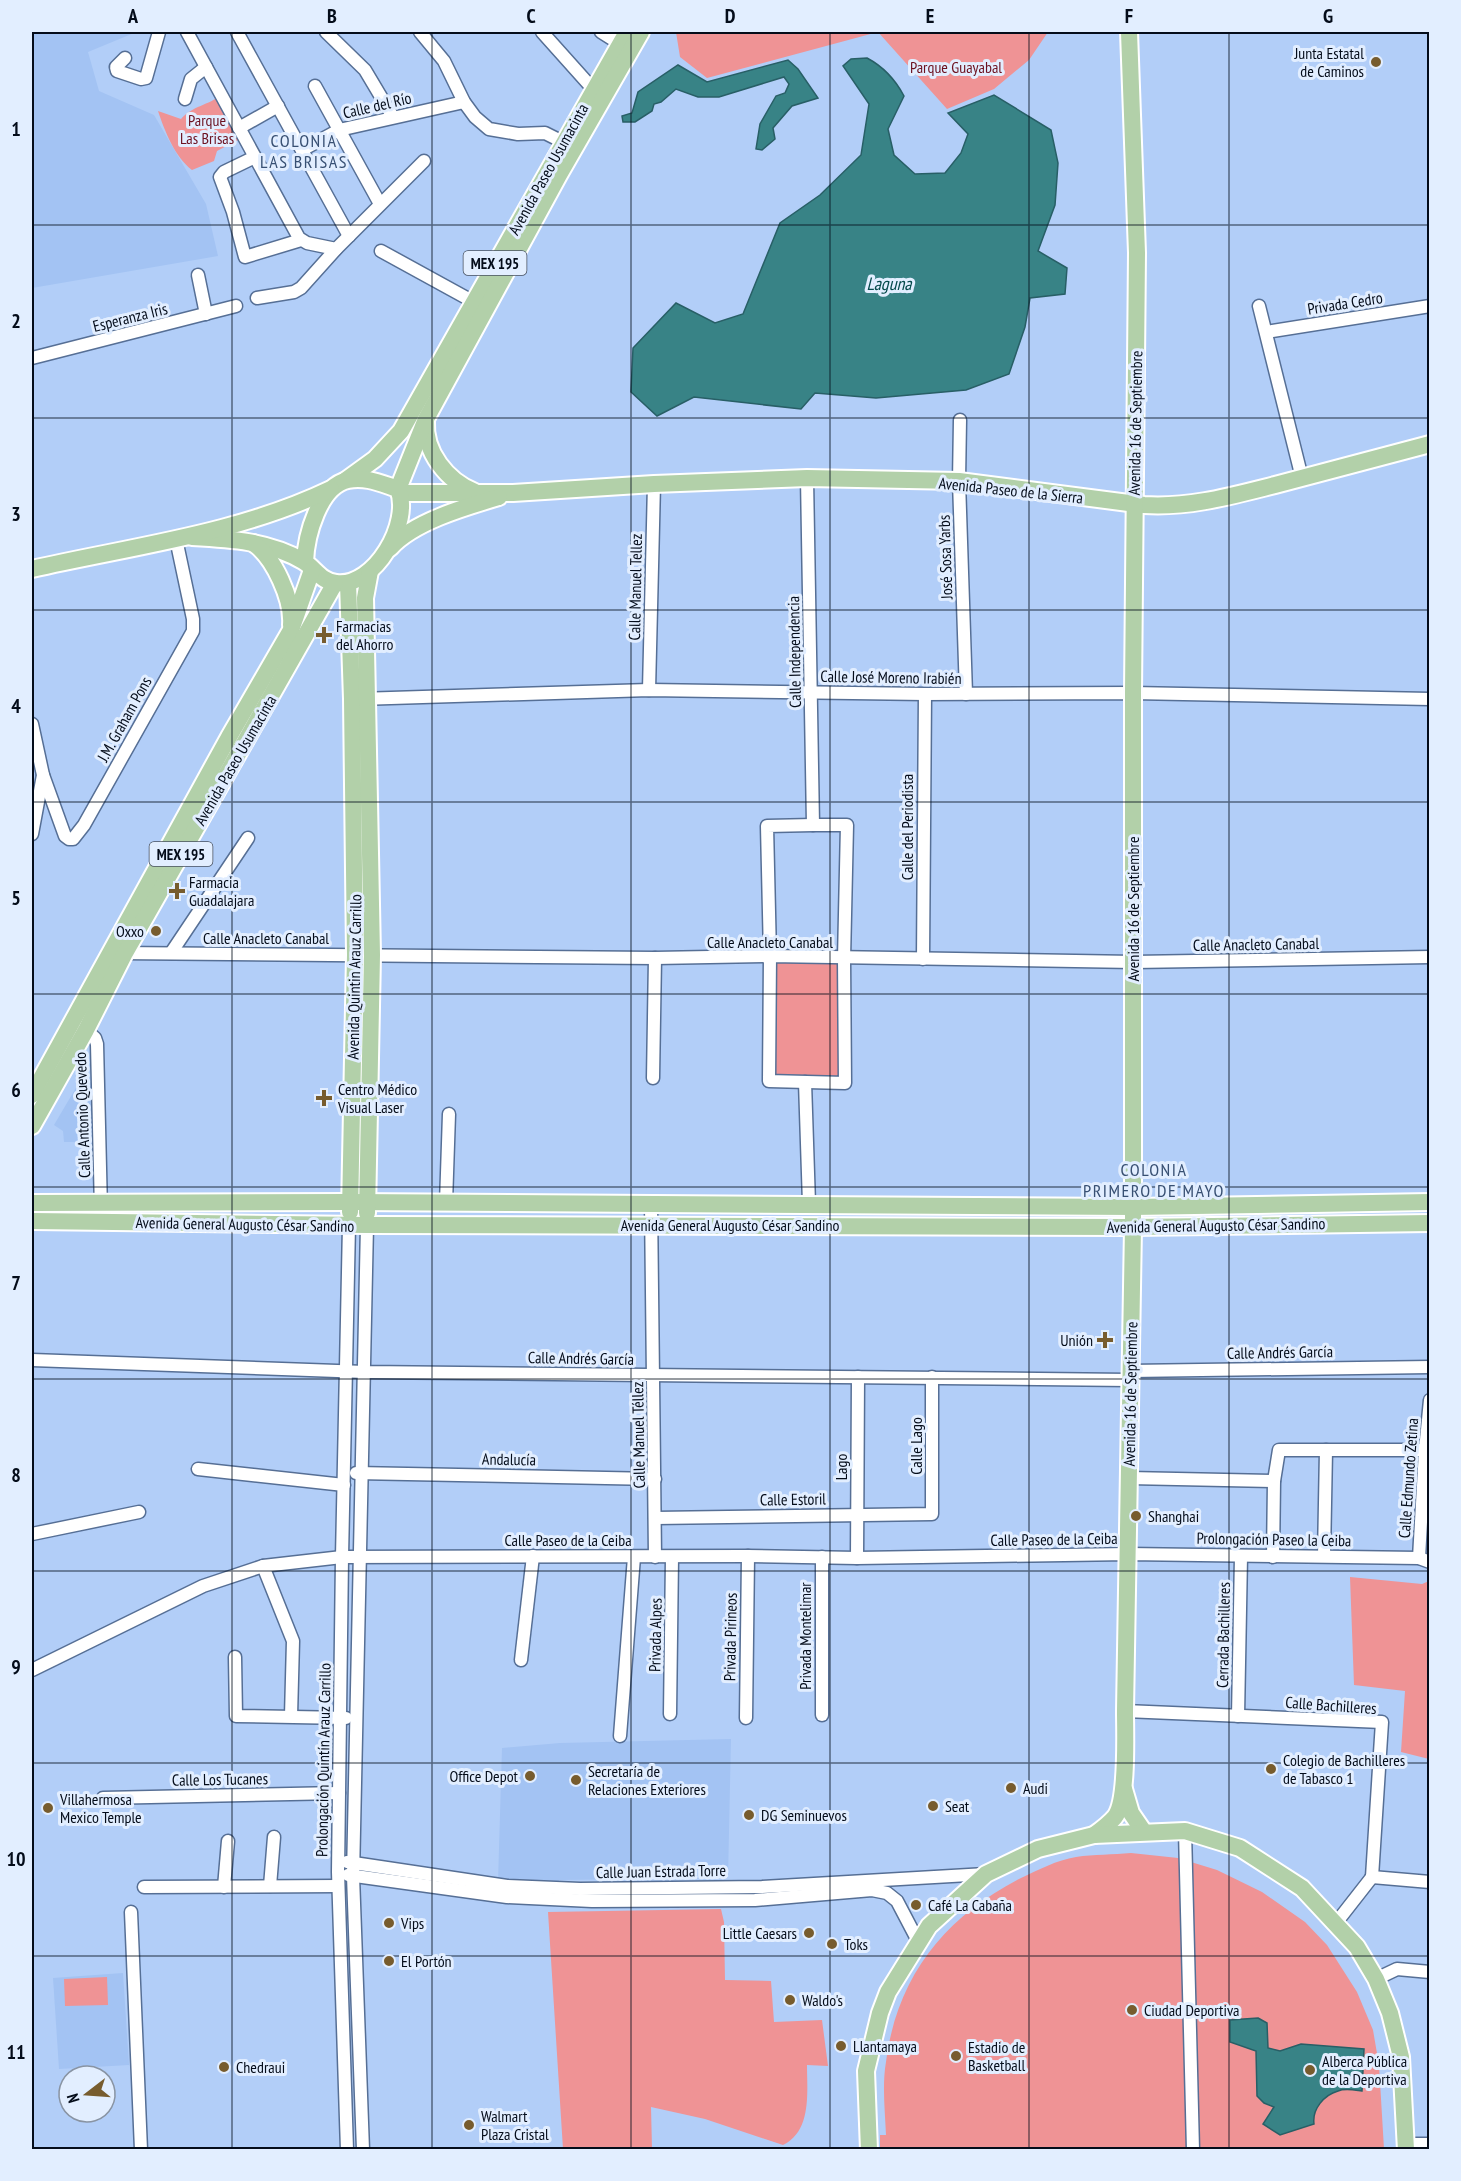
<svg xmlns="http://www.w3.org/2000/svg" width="1461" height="2181" viewBox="0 0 1461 2181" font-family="'PT Sans Narrow',sans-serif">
<rect width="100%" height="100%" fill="#b2cef8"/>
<g fill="#a3c3f3">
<polygon points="32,32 133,32 134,33 88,52 99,91 154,115 206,204 218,256 32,288"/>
<polygon points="77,1086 93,1086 94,1142 64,1142 63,1131 54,1125"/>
<polygon points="731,1739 728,1878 559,1880 558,1885 498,1882 502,1748 560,1743"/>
<polygon points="123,1973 129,2065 59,2069 53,1978"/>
</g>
<g fill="#ef9395">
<polygon points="676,32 1048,32 1029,60 994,89 947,109 878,32 707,78 680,57"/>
<path d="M221 95 244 137 217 151 214 161 192 170C175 157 165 132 158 111L181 119C192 106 209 105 221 95Z"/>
<polygon points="770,956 844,959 845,1083 769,1081"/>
<polygon points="1350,1577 1422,1584 1429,1581 1429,1759 1401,1752 1405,1691 1354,1685"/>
<path d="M1131 1853 1178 1858 1217 1870 1262 1892 1305 1922 1327 1945 1357 1992 1373 2030 1379 2065 1384 2149 880 2150V2135H886C885 2111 882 2085 886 2062 897 1976 945 1917 1021 1878 1038 1870 1057 1860 1076 1857 1094 1854 1113 1855 1131 1853Z"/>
<path d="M721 1909 724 1922 725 1980 771 1981 774 2022 822 2020 828 2066 807 2065C807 2092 812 2131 783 2145L705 2119 651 2107 652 2149H563L548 1912Z"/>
<polygon points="107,1977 108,2005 65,2006 64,1979"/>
</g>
<g fill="#388386" stroke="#285f66" stroke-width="1.5">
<path d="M867 58C884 67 895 79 904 96L888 129 894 155 915 174 945 173 961 153 968 134 948 113 994 95 1051 130 1058 163 1055 205 1038 251 1067 268 1065 294 1030 298 1025 327 1009 374 966 390 876 398 815 393 801 409 694 397 657 416 631 392 633 348 676 303 715 323 743 314 780 223 820 195 861 155 869 104 843 66 851 59Z"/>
<polygon points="788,60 798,69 818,98 792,106 773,128 775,139 762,150 756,149 760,124 776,96 785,93 789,84 784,77 719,97 698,97 676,89 661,102 654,104 652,111 635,122 623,122 622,116 632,113 638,92 678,65 707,82"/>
<path d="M1258 2018 1267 2023 1268 2048 1280 2051 1301 2044 1364 2049 1362 2091C1354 2090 1345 2088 1338 2091 1324 2095 1312 2109 1314 2124L1280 2135 1263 2124 1274 2107 1264 2103 1257 2096 1256 2051 1230 2042V2020Z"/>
</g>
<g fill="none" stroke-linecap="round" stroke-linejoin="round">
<g stroke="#566f95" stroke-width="15">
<g id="minor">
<polyline points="187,32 299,238 307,243 336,249"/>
<polyline points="237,32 349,236"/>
<polyline points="326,32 365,70 393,117"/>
<polyline points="420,32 444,61 464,102 475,117 489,129 518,134 545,133 563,142"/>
<polyline points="542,32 593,89"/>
<polyline points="601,32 620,44"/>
<polyline points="125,58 116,67 117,71 141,79 146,78 159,32"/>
<polyline points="315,86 380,204"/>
<polyline points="185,99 191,79 206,67"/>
<polyline points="239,128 278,106"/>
<polyline points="302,150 339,130 464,102"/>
<polyline points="255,157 224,172 220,177 233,212 245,257 301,240"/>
<polyline points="381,251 474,302"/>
<polyline points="198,275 206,314"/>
<polyline points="257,298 294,292 301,288 336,249 424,161"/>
<polyline points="1259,306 1302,478"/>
<polyline points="1266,332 1430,306"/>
<polyline points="32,358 236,306"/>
<polyline points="960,420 959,481 966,694"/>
<polyline points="807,478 813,825"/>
<polyline points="649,690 654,484"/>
<polyline points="359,699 649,690 925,694 1133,693 1430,699"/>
<polyline points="32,724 43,775 32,834"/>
<polyline points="43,775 65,836 69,839 73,839 84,825 193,631 193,619 176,539"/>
<polygon points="813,825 847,825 844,959 845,1083 769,1081 770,956 767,826"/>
<polyline points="120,953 655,958 770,956 1134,962 1430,957"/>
<polyline points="171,953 248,838"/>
<polyline points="923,959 925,694"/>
<polyline points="86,1030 95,1038 97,1044 101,1210"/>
<polyline points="653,1078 655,958"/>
<polyline points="805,1082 809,1204"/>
<polyline points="446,1203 449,1114"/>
<polyline points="651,1203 655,1557"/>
<polyline points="32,1360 365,1372 1130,1380"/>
<polyline points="1130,1371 1430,1367"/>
<polyline points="198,1469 344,1485"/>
<polyline points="356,1473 655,1479"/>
<polyline points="1129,1478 1274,1481"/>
<polyline points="655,1518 932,1514 932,1377"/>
<polyline points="32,1534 139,1512"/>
<polyline points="1324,1556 1326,1450"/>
<polyline points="1273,1557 1274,1481 1279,1450 1425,1450"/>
<polyline points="857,1558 858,1377"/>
<polyline points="1419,1558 1425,1450 1430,1400"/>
<polyline points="263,1566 293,1641 291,1716"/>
<polyline points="235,1657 236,1716 346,1718"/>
<polyline points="521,1660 533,1556"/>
<polyline points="32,1670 203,1586 263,1566 342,1557 748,1556 857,1558 1128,1554 1419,1558 1430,1562"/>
<polyline points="1125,1711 1382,1722 1372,1877"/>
<polyline points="670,1714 672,1557"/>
<polyline points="822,1715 822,1557"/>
<polyline points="1238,1716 1241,1556"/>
<polyline points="746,1718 748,1556"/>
<polyline points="620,1736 634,1557"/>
<polyline points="103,1798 339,1793"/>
<polyline points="1185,1831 1193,2150"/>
<polyline points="347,1862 507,1886 580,1889 762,1887 986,1874"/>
<polyline points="348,1875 507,1897 592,1901 755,1900 872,1890 887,1893 897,1901 918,1941"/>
<polyline points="1372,1877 1430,1882"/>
<polyline points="270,1886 274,1837"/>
<polyline points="144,1887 338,1886"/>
<polyline points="224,1887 228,1841"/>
<polyline points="131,1912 141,2150"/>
<polyline points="1336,1923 1372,1877"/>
<polyline points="1376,1979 1397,1969 1430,1972"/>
<polyline points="1406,2144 1430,2144"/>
<polyline points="347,2150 338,1872 342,1557 349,1225"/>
<polyline points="363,2150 353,1876 367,1225"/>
</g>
</g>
<g stroke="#fff" stroke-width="20">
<g id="major">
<path d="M426 421C424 452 447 481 475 492"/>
<polyline points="346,480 375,459 401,431 627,32"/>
<polyline points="398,489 426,419 559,175 641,32"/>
<path d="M400 493H513L654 484 807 478 959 481 1144 505C1189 508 1231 496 1275 485 1326 472 1378 458 1430 444"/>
<path d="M192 537C231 539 268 541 303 561 315 568 320 581 336 583 375 588 412 522 398 489 382 484 366 476 348 480 319 486 306 536 305 562"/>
<path d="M253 543C274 557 293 600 291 625"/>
<path d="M390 548C413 522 465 507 499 497"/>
<path d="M32 569C133 546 237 534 331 489"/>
<polyline points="348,583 352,699 355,955 350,1212"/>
<polyline points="32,1095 229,737 291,630 312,570"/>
<polyline points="32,1126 86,1030 125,953 335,583"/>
<polyline points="32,1203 350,1202 1133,1207 1430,1202"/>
<polyline points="367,1213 372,955 365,598 370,571"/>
<polyline points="32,1221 367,1225 1133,1227 1430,1223"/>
<polyline points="1124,1789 1131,1813 1144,1832"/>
<path d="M1094 1835C1101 1830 1109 1824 1115 1817 1128 1800 1125 1734 1125 1711L1133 1227V693L1137 253 1129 32"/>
<polyline points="869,2150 866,2071 880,2013 888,1992 929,1926 986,1874 1038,1849 1094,1835 1185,1831 1240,1848 1302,1888 1357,1947 1376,1979 1390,2013 1401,2057 1406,2150"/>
</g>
</g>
<use href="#minor" stroke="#fff" stroke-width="12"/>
<use href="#major" stroke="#b2d0a9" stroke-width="16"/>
</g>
<path fill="none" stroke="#040c1a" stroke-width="1.5" stroke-opacity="0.55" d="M232 32V2150M432 32V2150M631 32V2150M830 32V2150M1029 32V2150M1229 32V2150M32 225H1430M32 418H1430M32 610H1430M32 802H1430M32 994H1430M32 1187H1430M32 1379H1430M32 1571H1430M32 1763H1430M32 1956H1430"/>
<g fill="#775c2e" stroke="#e2eeff" stroke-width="2">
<circle cx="1376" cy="62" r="6"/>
<path d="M321 626h6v6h6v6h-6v6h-6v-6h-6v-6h6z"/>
<path d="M174 882h6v6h6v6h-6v6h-6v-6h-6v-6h6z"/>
<circle cx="156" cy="931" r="6"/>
<path d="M321 1089h6v6h6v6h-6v6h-6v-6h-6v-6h6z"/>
<path d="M1102 1331h6v6h6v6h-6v6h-6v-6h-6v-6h6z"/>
<circle cx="1136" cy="1516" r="6"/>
<circle cx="1271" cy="1769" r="6"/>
<circle cx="530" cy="1776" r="6"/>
<circle cx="576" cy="1780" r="6"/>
<circle cx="1011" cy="1788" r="6"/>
<circle cx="933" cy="1806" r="6"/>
<circle cx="48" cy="1808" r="6"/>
<circle cx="749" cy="1815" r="6"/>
<circle cx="916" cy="1905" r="6"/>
<circle cx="389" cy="1923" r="6"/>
<circle cx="809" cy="1933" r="6"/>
<circle cx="832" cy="1944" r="6"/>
<circle cx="389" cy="1961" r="6"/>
<circle cx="790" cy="2000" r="6"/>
<circle cx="1132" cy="2010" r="6"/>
<circle cx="841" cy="2046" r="6"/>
<circle cx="956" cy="2056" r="6"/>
<circle cx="224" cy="2067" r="6"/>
<circle cx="1310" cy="2070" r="6"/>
<circle cx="469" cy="2125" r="6"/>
</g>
<g text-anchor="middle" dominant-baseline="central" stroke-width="6" stroke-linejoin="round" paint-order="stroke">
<g fill="#e2eeff" stroke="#47505f" stroke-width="1.5">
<rect x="463.5" y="251" width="63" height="24" rx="4.5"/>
<rect x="149.5" y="842" width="63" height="24" rx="4.5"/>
</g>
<g font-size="15" font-weight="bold" fill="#040c1a">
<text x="495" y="263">MEX 195</text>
<text x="181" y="854">MEX 195</text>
</g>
<g font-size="16" fill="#040c1a" stroke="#e2eeff" text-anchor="start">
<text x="1364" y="53" text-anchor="end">Junta Estatal<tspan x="1364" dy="18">de Caminos</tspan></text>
<text x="336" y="626">Farmacias<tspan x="336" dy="18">del Ahorro</tspan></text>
<text x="189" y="882">Farmacia<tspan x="189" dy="18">Guadalajara</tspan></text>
<text x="144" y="931" text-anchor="end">Oxxo</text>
<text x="338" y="1089">Centro Médico<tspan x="338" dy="18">Visual Laser</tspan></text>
<text x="1093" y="1340" text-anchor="end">Unión</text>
<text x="1148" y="1516">Shanghai</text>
<text x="1283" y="1760">Colegio de Bachilleres<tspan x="1283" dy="18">de Tabasco 1</tspan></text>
<text x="588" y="1771">Secretaría de<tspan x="588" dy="18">Relaciones Exteriores</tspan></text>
<text x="518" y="1776" text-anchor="end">Office Depot</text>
<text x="1023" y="1788">Audi</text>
<text x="60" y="1799">Villahermosa<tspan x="60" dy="18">Mexico Temple</tspan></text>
<text x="945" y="1806">Seat</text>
<text x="761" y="1815">DG Seminuevos</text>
<text x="928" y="1905">Café La Cabaña</text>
<text x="401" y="1923">Vips</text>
<text x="797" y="1933" text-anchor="end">Little Caesars</text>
<text x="844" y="1944">Toks</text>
<text x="401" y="1961">El Portón</text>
<text x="802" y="2000">Waldo's</text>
<text x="1144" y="2010">Ciudad Deportiva</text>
<text x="853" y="2046">Llantamaya</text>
<text x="968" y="2047">Estadio de<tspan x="968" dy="18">Basketball</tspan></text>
<text x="1322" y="2061">Alberca Pública<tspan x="1322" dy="18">de la Deportiva</tspan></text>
<text x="236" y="2067">Chedraui</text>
<text x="481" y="2116">Walmart<tspan x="481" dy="18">Plaza Cristal</tspan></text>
</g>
<g font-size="16" fill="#6c1120" stroke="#e2eeff">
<text x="956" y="67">Parque Guayabal</text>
<text x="207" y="120">Parque<tspan x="207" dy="18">Las Brisas</tspan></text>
</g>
<g font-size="16" fill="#040c1a" stroke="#e2eeff">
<text transform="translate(377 105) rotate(-13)">Calle del Río</text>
<text transform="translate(548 169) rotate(-61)">Avenida Paseo Usumacinta</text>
<text transform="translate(1345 303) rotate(-9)">Privada Cedro</text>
<text transform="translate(130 317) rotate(-14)">Esperanza Iris</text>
<text transform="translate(1135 423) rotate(-89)">Avenida 16 de Septiembre</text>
<text transform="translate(1011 490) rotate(6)">Avenida Paseo de la Sierra</text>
<text transform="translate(945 557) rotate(-92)">José Sosa Yarbs</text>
<text transform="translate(635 587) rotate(-89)">Calle Manuel Tellez</text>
<text transform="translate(794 652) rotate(-91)">Calle Independencia</text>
<text transform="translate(891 677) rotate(1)">Calle José Moreno Irabién</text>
<text transform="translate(124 719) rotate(-61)">J.M. Graham Pons</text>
<text transform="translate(235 760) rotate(-60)">Avenida Paseo Usumacinta</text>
<text transform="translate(907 827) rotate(-90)">Calle del Periodista</text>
<text transform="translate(1133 909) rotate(-90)">Avenida 16 de Septiembre</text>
<text x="266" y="938">Calle Anacleto Canabal</text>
<text x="770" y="942">Calle Anacleto Canabal</text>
<text transform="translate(1256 944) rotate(-1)">Calle Anacleto Canabal</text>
<text transform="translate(354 977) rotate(-89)">Avenida Quintin Arauz Carrillo</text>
<text transform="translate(82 1115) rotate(-92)">Calle Antonio Quevedo</text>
<text transform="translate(245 1224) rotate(1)">Avenida General Augusto César Sandino</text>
<text x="730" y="1225">Avenida General Augusto César Sandino</text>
<text transform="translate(1216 1225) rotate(-1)">Avenida General Augusto César Sandino</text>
<text transform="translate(1280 1352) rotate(-1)">Calle Andrés García</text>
<text transform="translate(581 1358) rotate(1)">Calle Andrés García</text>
<text transform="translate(1130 1394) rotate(-89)">Avenida 16 de Septiembre</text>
<text transform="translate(638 1435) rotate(-91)">Calle Manuel Téllez</text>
<text transform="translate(916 1446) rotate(-90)">Calle Lago</text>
<text transform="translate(509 1459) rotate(1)">Andalucía</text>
<text transform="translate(841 1467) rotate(-90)">Lago</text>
<text transform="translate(1408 1478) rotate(-86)">Calle Edmundo Zetina</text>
<text transform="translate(793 1499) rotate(-1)">Calle Estoril</text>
<text transform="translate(1054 1539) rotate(-1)">Calle Paseo de la Ceiba</text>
<text transform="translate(1274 1539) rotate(1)">Prolongación Paseo la Ceiba</text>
<text x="568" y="1540">Calle Paseo de la Ceiba</text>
<text transform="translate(655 1635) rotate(-89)">Privada Alpes</text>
<text transform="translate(1223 1635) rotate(-89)">Cerrada Bachilleres</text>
<text transform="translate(805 1636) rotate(-90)">Privada Montelimar</text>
<text transform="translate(730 1637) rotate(-89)">Privada Pirineos</text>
<text transform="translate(1331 1705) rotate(4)">Calle Bachilleres</text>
<text transform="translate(323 1760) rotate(-89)">Prolongación Quintín Arauz Carrillo</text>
<text transform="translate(220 1779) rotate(-1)">Calle Los Tucanes</text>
<text transform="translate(661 1871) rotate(-1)">Calle Juan Estrada Torre</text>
</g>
<g font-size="18" letter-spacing="1.5" fill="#385073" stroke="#e2eeff">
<text x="304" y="140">COLONIA<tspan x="304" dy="21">LAS BRISAS</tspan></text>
<text x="1154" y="1169">COLONIA<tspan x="1154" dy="21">PRIMERO DE MAYO</tspan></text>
</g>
<g font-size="18" font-style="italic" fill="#054a4c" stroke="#e2eeff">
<text x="889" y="283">Laguna</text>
</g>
</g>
<rect width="1461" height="2181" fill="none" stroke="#e2eeff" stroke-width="66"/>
<g transform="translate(87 2094) rotate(253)"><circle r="28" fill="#e2eeff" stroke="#8994a3" stroke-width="1.5"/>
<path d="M0-4.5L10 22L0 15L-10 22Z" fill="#775c2e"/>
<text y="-9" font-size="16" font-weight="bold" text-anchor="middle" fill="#040c1a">N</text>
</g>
<rect x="33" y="33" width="1395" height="2115" fill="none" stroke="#040c1a" stroke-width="2"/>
<g font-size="20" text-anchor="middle" font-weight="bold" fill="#040c1a">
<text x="133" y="23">A</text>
<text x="332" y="23">B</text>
<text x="531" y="23">C</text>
<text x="730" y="23">D</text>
<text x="930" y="23">E</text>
<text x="1129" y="23">F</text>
<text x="1328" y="23">G</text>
<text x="16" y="136">1</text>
<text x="16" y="328">2</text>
<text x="16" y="521">3</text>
<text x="16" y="713">4</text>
<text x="16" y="905">5</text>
<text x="16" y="1097">6</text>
<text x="16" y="1290">7</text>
<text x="16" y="1482">8</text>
<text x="16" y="1674">9</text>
<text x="16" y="1866">10</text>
<text x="16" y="2059">11</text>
</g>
</svg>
